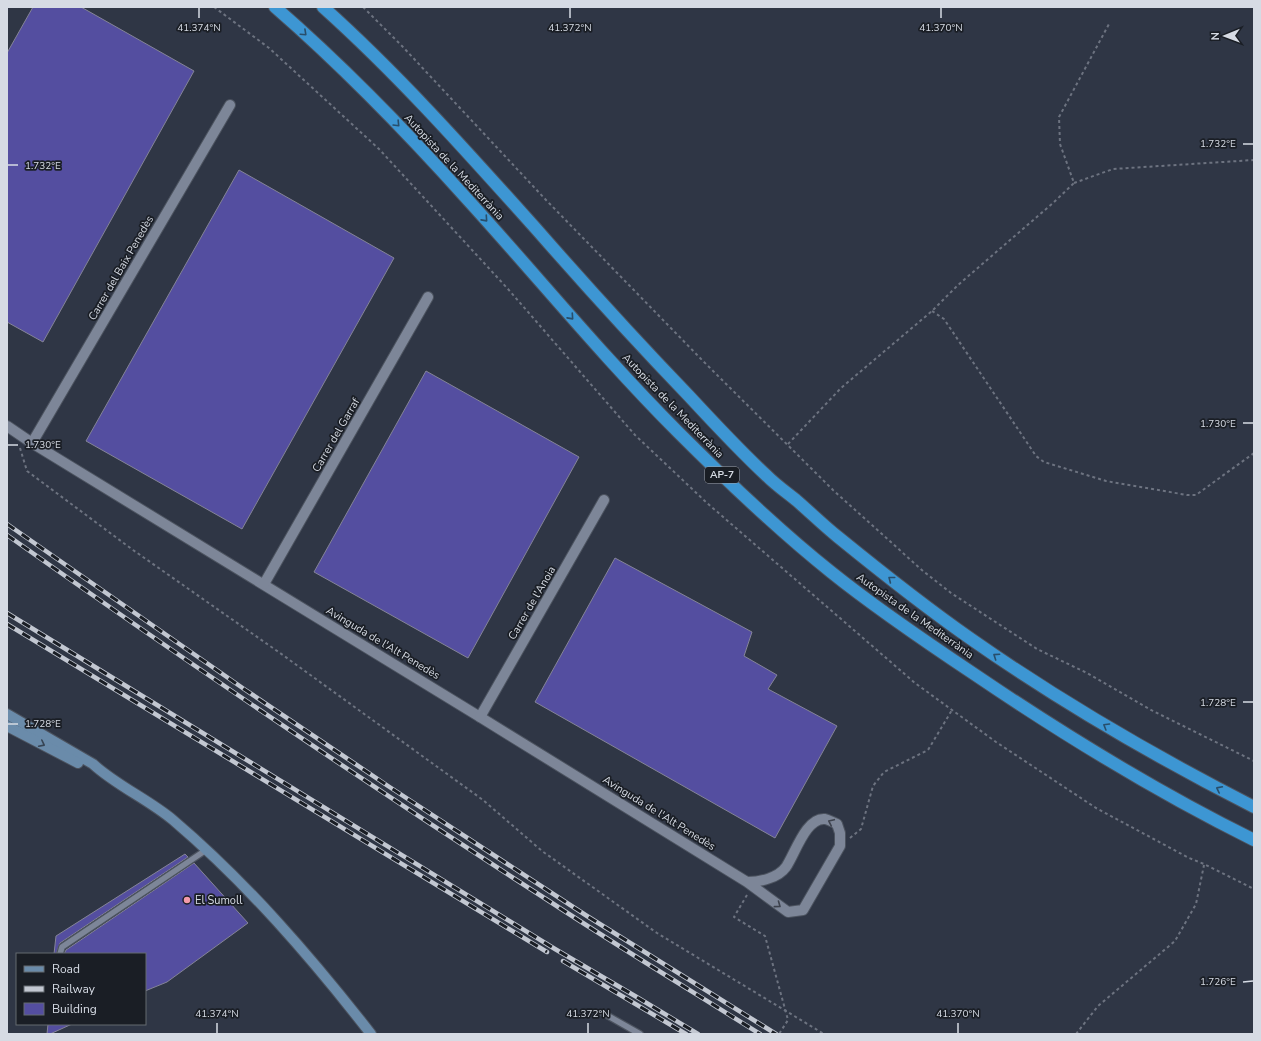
<svg xmlns="http://www.w3.org/2000/svg" width="1261" height="1041" viewBox="0 0 1261 1041" font-family="'Nunito Sans',sans-serif">
<rect width="100%" height="100%" fill="#2f3645"/>
<g fill="#544ea0" stroke="#848497">
<polygon points="33,7 81,7 194,71 43,342 7,322 7,53"/>
<polygon points="239,170 394,258 242,529 86,441"/>
<polygon points="426,371 579,457 468,658 314,572"/>
<polygon points="615,558 752,632 744,656 777,675 768,689 837,726 775,838 535,702"/>
<polygon points="185,854 188,857 60,943 56,954 54,954 56,936"/>
<polygon points="194,863 248,923 167,982 145,991 145,954 64,954 66,950"/>
<polygon points="48,1024 72,1024 50,1034 47,1034"/>
</g>
<g fill="none" stroke-linecap="round" stroke-linejoin="round">
<g stroke="#4c535f" stroke-width="8">
<g id="service">
<polyline points="60,954 62,947 206,850"/>
<polyline points="603,1013 640,1034"/>
</g>
</g>
<g stroke="#4c535f" stroke-width="12">
<g id="minor">
<path d="M7 426 32 443 480 717 747 882 788 912 803 910 840 846V833L837 824C833 822 829 820 825 819 806 817 795 854 786 867 778 878 760 882 747 882"/>
<polyline points="32,443 230,105"/>
<polyline points="264,584 428,297"/>
<polyline points="480,717 604,500"/>
</g>
</g>
<g stroke="#4c535f" stroke-width="12">
<g id="secondary">
<path d="M7 714 93 764C117 786 148 799 173 820 247 883 311 957 371 1034"/>
<polyline points="7,726 78,763"/>
</g>
</g>
<g stroke="#4c535f" stroke-width="14">
<g id="motorway">
<path d="M275 7C344 67 407 132 468 200 538 277 604 358 678 432 727 481 777 529 831 572 877 609 926 642 974 674 1064 735 1157 792 1254 840"/>
<path d="M323 7C400 76 469 154 538 231 587 287 637 342 689 396 714 423 740 451 767 476 776 485 786 492 796 500 810 512 823 525 838 537 881 572 925 607 971 639 1061 702 1156 757 1254 807"/>
</g>
</g>
<g stroke="#6d7380" stroke-width="2" stroke-dasharray="3 3" stroke-linecap="butt">
<polyline points="214,7 269,48 379,149 508,289 635,435 707,503 915,683 996,742 1096,808 1189,858 1204,864 1254,889"/>
<polyline points="363,7 402,46 546,200 704,362 833,490 923,571 951,593 1037,649 1087,673 1153,711 1254,761"/>
<polyline points="1074,183 1113,169 1254,160"/>
<polyline points="932,311 944,319 1036,456 1044,462 1106,481 1187,495 1196,495 1254,453"/>
<polyline points="788,444 841,388 932,311 958,285 1053,203 1074,183 1060,144 1059,117 1109,24"/>
<polyline points="20,448 27,471 133,550 280,653 483,800 542,851 657,933 824,1034"/>
<polyline points="850,838 861,829 873,786 884,772 928,750 952,710"/>
<polyline points="747,895 734,917 765,936 788,1020 779,1034"/>
<polyline points="1076,1034 1098,1006 1175,941 1196,904 1204,865"/>
</g>
<use href="#service" stroke="#7d8698" stroke-width="5.5"/>
<use href="#minor" stroke="#7d8698" stroke-width="10"/>
<use href="#secondary" stroke="#6a8baa" stroke-width="10"/>
<use href="#motorway" stroke="#3d96d3" stroke-width="12"/>
<g stroke="#c2c7d1" stroke-width="4.5">
<g id="rail">
<polyline points="7,524 244,689 388,786 587,916 776,1034"/>
<path d="M7 535C185 661 366 783 549 901 619 947 690 990 760 1034"/>
<polyline points="7,613 113,678 555,949 635,996 698,1034"/>
<polyline points="7,624 547,952"/>
<polyline points="563,961 686,1034"/>
</g>
</g>
<use href="#rail" stroke="#1a1e25" stroke-width="3" stroke-dasharray="9" stroke-linecap="butt"/>
</g>
<defs><path id="oneway-chevron" d="M-2-3.5L2.5 0L-2 3.5" fill="none" stroke-width="1.6" stroke-linecap="round" stroke-linejoin="round"/></defs>
<g stroke="#284e6b">
<use href="#oneway-chevron" transform="translate(304 33) rotate(43)"/>
<use href="#oneway-chevron" transform="translate(397 124) rotate(46)"/>
<use href="#oneway-chevron" transform="translate(485 219) rotate(48)"/>
<use href="#oneway-chevron" transform="translate(571 317) rotate(48)"/>
<use href="#oneway-chevron" transform="translate(891 579) rotate(-142)"/>
<use href="#oneway-chevron" transform="translate(996 656) rotate(-146)"/>
<use href="#oneway-chevron" transform="translate(1106 726) rotate(-149)"/>
<use href="#oneway-chevron" transform="translate(1219 789) rotate(-153)"/>
</g>
<use stroke="#364454" href="#oneway-chevron" transform="translate(42 744) rotate(27)"/>
<g stroke="#3d424d">
<use href="#oneway-chevron" transform="translate(831 822) rotate(-155)"/>
<use href="#oneway-chevron" transform="translate(778 905) rotate(36)"/>
</g>
<path fill="none" stroke="#d6dbe4" stroke-width="1.5" d="M199 8V18M570 8V18M941 8V18M1243 144H1253M8 165H18M1243 423H1253M8 445H18M1243 702H1253M8 724H18M1243 982 1253 981M217 1023V1033M588 1023V1033M958 1023V1033"/>
<circle fill="#f39aaa" stroke="#1a1e25" stroke-width="1.5" cx="187" cy="900" r="4"/>
<g text-anchor="middle" dominant-baseline="central" stroke-width="3.5" stroke-linejoin="round" paint-order="stroke">
<rect fill="#1a1e25" stroke="#9ea2ab" stroke-width="1" x="705" y="467" width="34" height="16" rx="3"/>
<g font-size="10" font-weight="bold" fill="#d6dbe4">
<text x="722" y="475">AP-7</text>
</g>
<g font-size="11" fill="#d6dbe4" stroke="#1a1e25">
<text transform="translate(454 167) rotate(47)">Autopista de la Mediterrània</text>
<text transform="translate(121 268) rotate(-60)">Carrer del Baix Penedès</text>
<text transform="translate(673 406) rotate(46)">Autopista de la Mediterrània</text>
<text transform="translate(336 435) rotate(-60)">Carrer del Garraf</text>
<text transform="translate(532 603) rotate(-60)">Carrer de l'Anoia</text>
<text transform="translate(915 616) rotate(35)">Autopista de la Mediterrània</text>
<text transform="translate(383 643) rotate(31)">Avinguda de l'Alt Penedès</text>
<text transform="translate(659 813) rotate(32)">Avinguda de l'Alt Penedès</text>
</g>
<g font-size="11" fill="#d6dbe4" stroke="#1a1e25" text-anchor="start">
<text x="195" y="900">El Sumoll</text>
</g>
</g>
<g font-size="10" text-anchor="middle" fill="#d6dbe4" stroke="#1a1e25" stroke-width="3.5" stroke-linejoin="round" paint-order="stroke">
<text x="199" y="31">41.374°N</text>
<text x="570" y="31">41.372°N</text>
<text x="941" y="31">41.370°N</text>
<text x="1218" y="147">1.732°E</text>
<text x="43" y="169">1.732°E</text>
<text x="1218" y="427">1.730°E</text>
<text x="43" y="448">1.730°E</text>
<text x="1218" y="706">1.728°E</text>
<text x="43" y="727">1.728°E</text>
<text x="1218" y="985">1.726°E</text>
<text x="217" y="1017">41.374°N</text>
<text x="588" y="1017">41.372°N</text>
<text x="958" y="1017">41.370°N</text>
</g>
<rect width="1261" height="1041" fill="none" stroke="#d6dbe4" stroke-width="16"/>
<rect x="16" y="953" width="130" height="72" fill="#1a1e25" stroke="#656a71"/>
<rect x="24" y="966" width="20" height="6" fill="#6a8baa" stroke="#656a71"/>
<text x="52" y="973" font-size="12" fill="#d6dbe4">Road</text>
<rect x="24" y="986" width="20" height="6" fill="#c2c7d1" stroke="#656a71"/>
<text x="52" y="993" font-size="12" fill="#d6dbe4">Railway</text>
<rect x="24" y="1003" width="20" height="12" fill="#544ea0" stroke="#656a71"/>
<text x="52" y="1013" font-size="12" fill="#d6dbe4">Building</text>
<g transform="translate(1225 36) rotate(269)" stroke="#1a1e25" stroke-width="3" paint-order="stroke">
<path d="M0-3L7 15L0 10L-7 15Z" fill="#d6dbe4"/>
<text y="-6" font-size="11" font-weight="bold" text-anchor="middle" fill="#d6dbe4">N</text>
</g>
</svg>
